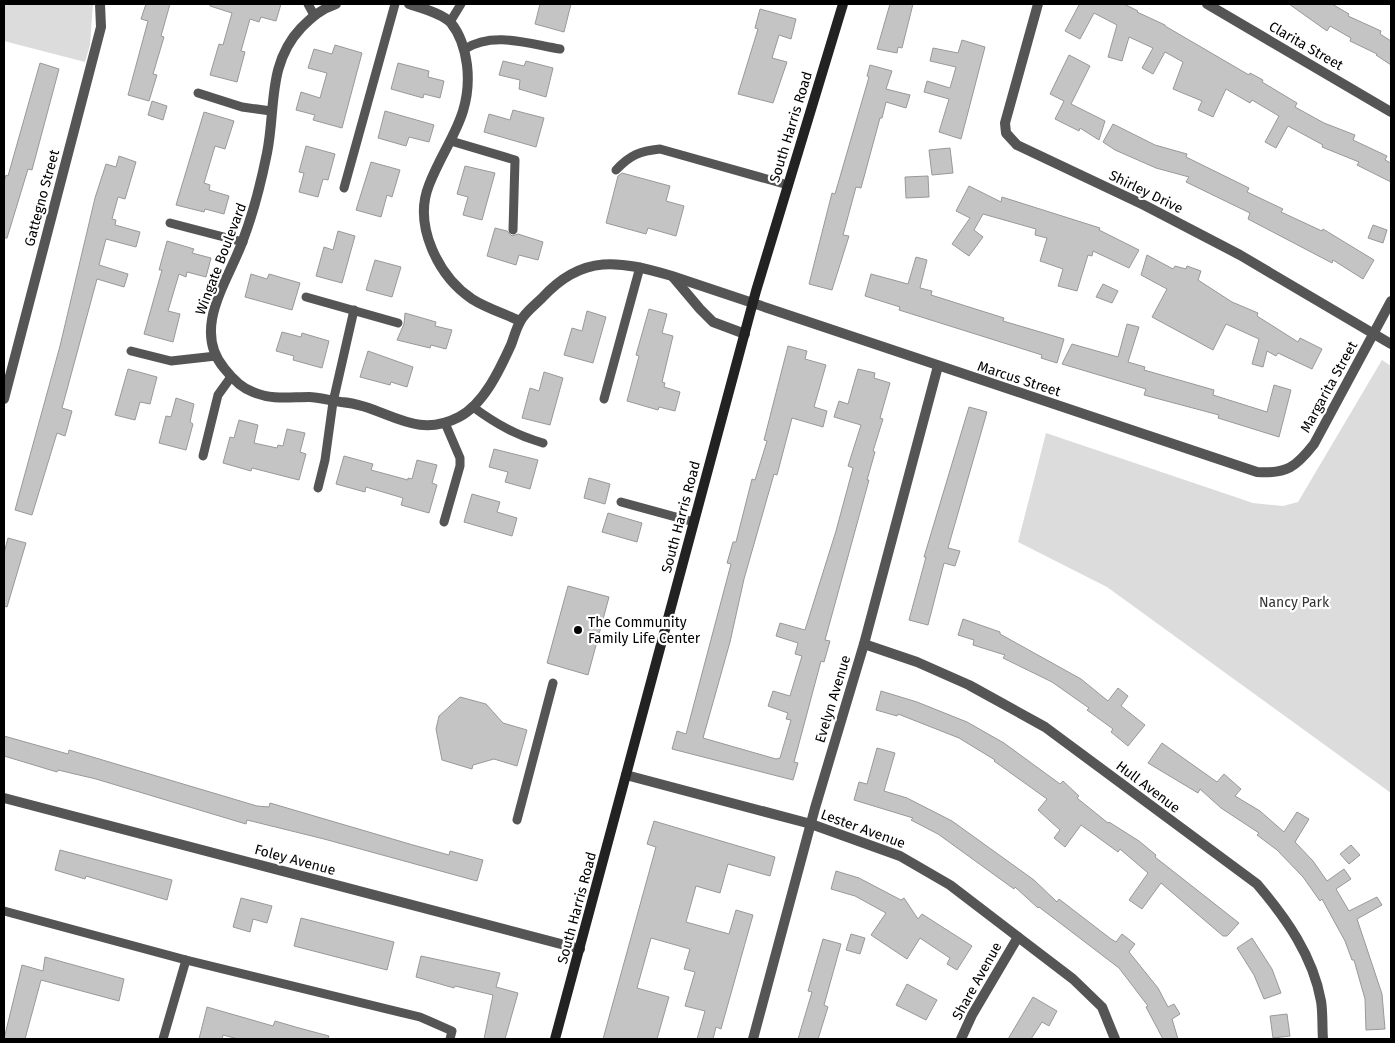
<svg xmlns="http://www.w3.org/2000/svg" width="1395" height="1043" viewBox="0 0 1395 1043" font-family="'Fira Sans',sans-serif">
<rect width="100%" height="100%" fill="#fff"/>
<g fill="#dcdcdc">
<polygon points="4,4 93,4 90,45 85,62 4,41"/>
<polygon points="1382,360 1391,366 1391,793 1107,587 1018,542 1046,433 1253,503 1283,506 1298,502"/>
</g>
<g fill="#c4c4c4" stroke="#999">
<polygon points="146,4 170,4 161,36 164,37 153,74 157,75 149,101 128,95 148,21 141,19"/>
<polygon points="210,4 281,4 276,21 261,17 259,22 250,19 241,51 245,52 237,82 210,75 219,44 223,45 232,13 210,6"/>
<polygon points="540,4 571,4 564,32 535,24"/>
<polygon points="890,4 913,4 902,48 898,47 897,53 877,49"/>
<polygon points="1077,4 1124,4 1138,11 1137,12 1165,25 1165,26 1249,75 1250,73 1263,80 1262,82 1297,103 1295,107 1324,123 1355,135 1353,140 1387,156 1385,160 1391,163 1391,182 1357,165 1359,162 1322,147 1323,145 1288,126 1276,148 1265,142 1279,116 1252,100 1250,103 1226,89 1213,117 1198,110 1202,101 1173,89 1183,62 1165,52 1153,74 1142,68 1153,48 1129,37 1122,61 1108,57 1117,25 1094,13 1080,39 1065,31 1079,5"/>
<polygon points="1289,4 1332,4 1349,14 1348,16 1381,31 1380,34 1391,41 1391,65 1376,55 1377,54 1350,41 1351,38 1330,26 1327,31"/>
<polygon points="760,9 796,19 791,39 779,35 772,58 787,62 773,103 738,94 758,29 755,28"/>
<polygon points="962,40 985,47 961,139 939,132 949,99 924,92 927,81 950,88 956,67 930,61 933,48 958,53"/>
<polygon points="335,45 362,53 342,128 313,120 315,115 296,110 301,92 320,98 327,73 308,68 314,49 332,54"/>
<polygon points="1069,55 1090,66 1071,104 1105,121 1099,140 1080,128 1079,131 1055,119 1064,101 1050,94"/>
<polygon points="503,61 524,66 526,61 553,68 546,97 519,89 520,80 499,75"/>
<polygon points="40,63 59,69 32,170 28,169 7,238 4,238 4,182 6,175 8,176"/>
<polygon points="398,63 429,71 428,77 444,81 440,98 424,94 423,98 391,89"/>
<polygon points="870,65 892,71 886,89 910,95 906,108 886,102 882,118 880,118 861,188 856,187 843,235 849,236 832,290 809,284 832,193 835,194 869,77 867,76"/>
<polygon points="152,101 167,106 163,120 148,115"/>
<polygon points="513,110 544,118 536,147 484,132 489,114 510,120"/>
<polygon points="385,111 434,125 429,142 409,137 406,146 378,138"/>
<polygon points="204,112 234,121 225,149 215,146 204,183 210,185 209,190 229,196 224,214 205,209 204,212 176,205"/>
<polygon points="1113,124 1155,145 1187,154 1186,157 1249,188 1247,192 1283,209 1281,212 1322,231 1323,229 1374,260 1363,279 1333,260 1332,263 1248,219 1250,213 1186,182 1189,177 1156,168 1115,150 1103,142"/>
<polygon points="306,146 335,154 328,180 323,179 318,197 299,192 304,173 299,172"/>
<polygon points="950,148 953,173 932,175 929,150"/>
<polygon points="119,156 136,162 125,199 118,197 112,219 116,220 115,225 140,232 136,247 106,239 99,265 128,274 124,287 97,279 62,408 72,411 65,436 57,433 32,515 15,510 60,346 95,198 106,164 116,167"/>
<polygon points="371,162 400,170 392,197 387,195 381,217 356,210"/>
<polygon points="465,166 495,173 482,220 463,215 468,197 457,194"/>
<polygon points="622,173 670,186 666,201 684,206 676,236 648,228 646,234 606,223 618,176"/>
<polygon points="928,176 929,197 906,198 905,177"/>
<polygon points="969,186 1001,202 1002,197 1100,228 1099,230 1139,250 1129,268 1093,251 1092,256 1088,255 1077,291 1058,286 1063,269 1040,261 1047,238 1035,235 1036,229 983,214 974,230 983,237 969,256 952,244 970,218 956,211"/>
<polygon points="1373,225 1387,230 1383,243 1368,238"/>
<polygon points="495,228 507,231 512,236 518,234 543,242 538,260 519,255 516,265 487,256"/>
<polygon points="338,231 355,236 342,283 316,276 324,247 333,250"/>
<polygon points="167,241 194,249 192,253 211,258 206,277 187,272 186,277 179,274 168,311 180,314 173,342 144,334 162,270 159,270"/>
<polygon points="1147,255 1173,269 1175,266 1186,269 1187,266 1201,271 1198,280 1232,302 1258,313 1257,316 1298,342 1300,338 1322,349 1312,369 1278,353 1276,356 1267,351 1263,367 1252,364 1259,339 1226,324 1213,350 1152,317 1167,289 1141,275"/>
<polygon points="916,257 927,260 920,288 932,291 931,295 1004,318 1003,321 1064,339 1057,363 1041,358 1042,355 899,310 900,307 865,296 871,274 908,284"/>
<polygon points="375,260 401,267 392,297 366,290"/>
<polygon points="251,274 267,279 269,274 300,283 292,310 245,297"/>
<polygon points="1103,284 1118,291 1112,303 1096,297"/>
<polygon points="649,309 667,314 662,333 673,336 662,382 665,383 664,387 680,392 675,411 659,407 658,410 627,401 639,356 636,355"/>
<polygon points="587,311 606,317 593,363 564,355 572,328 582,331"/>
<polygon points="405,313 436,322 435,326 452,330 446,349 431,345 430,348 397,340 404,324"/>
<polygon points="1127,324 1139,327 1128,362 1145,367 1144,370 1214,390 1213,395 1267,412 1274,385 1291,390 1279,437 1218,418 1219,415 1144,395 1146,389 1062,364 1072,344 1118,357"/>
<polygon points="282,332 301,337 302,333 329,341 322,368 293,360 294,356 276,351"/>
<polygon points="788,346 807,351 805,359 826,365 814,407 827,411 823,427 792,418 777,475 774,474 744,579 730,642 703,738 776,759 780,758 791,720 786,719 788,713 768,706 773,691 790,696 802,656 795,654 798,643 776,636 780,623 805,630 836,531 853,468 848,466 861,425 834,417 839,401 848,404 858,369 875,373 874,378 890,383 880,418 883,419 873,451 875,452 867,480 869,480 825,640 830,641 824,662 821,661 794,762 798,763 793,780 672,749 677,731 686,734 731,564 727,563 733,542 736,542 752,479 755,480 767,441 764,440"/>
<polygon points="368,351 413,367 407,387 391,382 390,385 360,377"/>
<polygon points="128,369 157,377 150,404 140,402 135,420 115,415"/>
<polygon points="544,372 563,378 550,425 522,418 530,388 539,391"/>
<polygon points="176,398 194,404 190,422 193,424 186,450 159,443 166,416 171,417"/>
<polygon points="969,407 987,412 948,548 960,551 955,566 944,563 928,625 909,620 926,557 924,557"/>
<polygon points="239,420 258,425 254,443 277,448 278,445 283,446 287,429 305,433 300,452 306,454 299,480 252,468 251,471 223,463 230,437 234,438"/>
<polygon points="494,449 538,460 530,489 505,482 508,472 489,467"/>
<polygon points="344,456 373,464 371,470 408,480 408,478 412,479 417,460 437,465 432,483 437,485 429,513 401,505 403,498 366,487 365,492 336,484"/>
<polygon points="589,478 610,484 605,504 584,498"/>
<polygon points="472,494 500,502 497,512 517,518 512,536 464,522"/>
<polygon points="608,513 642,523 637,542 602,532"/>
<polygon points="8,538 26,543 7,607 4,606 4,553"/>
<polygon points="568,586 609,597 588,675 547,663"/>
<polygon points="963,619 1000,632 1000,634 1081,679 1108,701 1118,688 1128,696 1121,706 1145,725 1128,746 1111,732 1113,729 1087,710 1089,708 1052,682 1003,658 1005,655 973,645 974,640 958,635"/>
<polygon points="881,691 917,702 967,722 1004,743 1060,784 1063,781 1079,796 1077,798 1108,823 1109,822 1139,841 1156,855 1155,857 1239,923 1227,936 1223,936 1161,883 1142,909 1129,900 1148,873 1120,849 1118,852 1081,825 1065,847 1054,838 1060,830 1038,810 1047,799 994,761 995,760 959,738 898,714 897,716 876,710"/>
<polygon points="460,697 486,704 503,723 527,730 517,766 494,759 473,765 472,769 442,760 436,729 439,716"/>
<polygon points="4,736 68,754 69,750 257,806 269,807 270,803 413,845 449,855 450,851 483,860 477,881 324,839 247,820 246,824 96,779 58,770 57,772 4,756"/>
<polygon points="1162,743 1217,782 1224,774 1241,789 1235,796 1260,811 1284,832 1297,812 1309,819 1295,842 1313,861 1327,881 1344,869 1351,879 1336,889 1349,911 1377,897 1382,905 1357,919 1382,994 1385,1029 1366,1030 1365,999 1354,960 1352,960 1345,941 1322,899 1320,901 1303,877 1277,850 1257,835 1259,833 1221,808 1200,789 1198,793 1148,763"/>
<polygon points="877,748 895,753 884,791 907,798 952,821 1034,880 1057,902 1059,899 1111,939 1116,942 1122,934 1135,944 1129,952 1158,988 1168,1007 1174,1004 1180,1014 1172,1019 1178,1039 1163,1039 1146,1007 1148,1006 1119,968 1039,907 1038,908 1015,887 1014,889 938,834 911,820 913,818 854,800 859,782 867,784"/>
<polygon points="654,821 775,857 770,876 728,864 720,893 696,886 686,922 729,934 736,910 753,915 721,1029 716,1027 713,1039 697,1039 705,1011 685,1006 695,972 684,969 690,949 651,938 637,988 669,997 657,1039 603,1039 656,847 647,844"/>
<polygon points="1351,845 1360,855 1349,864 1340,854"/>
<polygon points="60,850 172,880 167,900 86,876 85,879 55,870"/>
<polygon points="836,871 859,878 901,900 904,898 918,919 922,914 972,946 957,970 947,964 950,958 920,938 907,959 871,935 886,913 855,896 831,889"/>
<polygon points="241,898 272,906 267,923 253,919 250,932 233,927"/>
<polygon points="301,918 394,942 387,970 294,946"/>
<polygon points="851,934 865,938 860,954 846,950"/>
<polygon points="1252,938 1272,969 1281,993 1264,999 1254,975 1237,948"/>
<polygon points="823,939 841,944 824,1005 828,1007 818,1039 798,1039 812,992 808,991"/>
<polygon points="421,956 500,973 496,987 518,993 505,1039 484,1039 493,995 455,986 454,988 416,977"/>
<polygon points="45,957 124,979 119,1001 41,980 25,1039 4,1039 22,965 43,971"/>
<polygon points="907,984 937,1000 926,1020 896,1005"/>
<polygon points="1033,997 1057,1011 1049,1026 1042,1022 1031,1039 1008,1039"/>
<polygon points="207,1007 273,1026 275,1021 299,1028 329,1036 328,1039 238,1039 223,1035 222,1039 199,1039"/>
<polygon points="1287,1014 1290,1036 1273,1038 1270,1016"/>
</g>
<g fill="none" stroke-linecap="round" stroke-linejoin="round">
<g stroke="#555" stroke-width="9">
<polyline points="308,4 314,15"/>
<polyline points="450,22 461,4"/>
<path d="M465 49C493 31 529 44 560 49"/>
<polyline points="198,93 242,107 271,111"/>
<polyline points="451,141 515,160 513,230"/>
<path d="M616 170C630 155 640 151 660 149L788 185"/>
<polyline points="344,188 395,4"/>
<polyline points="170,223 243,242"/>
<polyline points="306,297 398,323"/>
<polyline points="131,351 171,361 216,356"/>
<polyline points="604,399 640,267"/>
<path d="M473 407C496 424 516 435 543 443"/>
<polyline points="203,456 218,395 231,377"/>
<polyline points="318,488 325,460 333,402 354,310"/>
<polyline points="621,502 694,522"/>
<polyline points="444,522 460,466 460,458 445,423"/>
<polyline points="517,820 553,683"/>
<polyline points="4,911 186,960 420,1017 452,1031 450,1039"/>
<polyline points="163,1039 186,960"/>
</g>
<g stroke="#555" stroke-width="10">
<path d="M336 4C321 9 312 17 301 28 267 64 276 109 267 153 261 183 254 211 243 240 229 280 191 328 224 368 231 377 241 388 253 392 272 400 289 397 309 397 319 397 331 401 341 402 385 405 413 441 459 417 484 404 500 369 511 345 514 337 516 329 520 322 524 313 535 305 542 298 583 253 620 261 672 276L1257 472C1287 474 1296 467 1314 444L1391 301"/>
<path d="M409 4C421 8 442 13 451 23 460 34 465 50 467 65 473 116 446 141 429 185 413 225 438 276 472 299 486 308 505 314 520 321"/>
<polyline points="1038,4 1005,123 1006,133 1017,145 1144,205 1240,255 1391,344"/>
<polyline points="1207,4 1391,112"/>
<polyline points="673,277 700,309 713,322 745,334"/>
<polyline points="4,399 101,27 100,4"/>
<path d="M864 644 917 662 969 685 1045 727 1257 884C1286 918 1313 956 1321 1001 1323 1013 1322 1027 1323 1039"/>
<polyline points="626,775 811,824 900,856 950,885 1073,979 1102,1007 1115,1039"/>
<polyline points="4,798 580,949"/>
<polyline points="753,1039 815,808 864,644 938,366"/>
<polyline points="961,1039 972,1015 1018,937"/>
</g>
<polyline stroke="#222" stroke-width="10" points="555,1039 756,291 843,4"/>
</g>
<circle fill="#000" stroke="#fff" stroke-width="2" cx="578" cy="630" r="5"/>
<g text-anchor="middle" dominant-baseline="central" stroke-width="4.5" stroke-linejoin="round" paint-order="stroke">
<g font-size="14" fill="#000" stroke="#fff">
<text transform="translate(1306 46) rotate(30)">Clarita Street</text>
<text transform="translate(791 127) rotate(-73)">South Harris Road</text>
<text transform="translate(1146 192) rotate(26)">Shirley Drive</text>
<text transform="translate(42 198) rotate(-75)">Gattegno Street</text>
<text transform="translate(221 259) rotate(-69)">Wingate Boulevard</text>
<text transform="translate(1019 379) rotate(18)">Marcus Street</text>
<text transform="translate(1329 387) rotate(-61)">Margarita Street</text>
<text transform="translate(681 517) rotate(-75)">South Harris Road</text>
<text transform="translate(833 699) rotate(-73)">Evelyn Avenue</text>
<text transform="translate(1148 787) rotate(37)">Hull Avenue</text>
<text transform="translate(863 829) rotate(20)">Lester Avenue</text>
<text transform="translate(295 860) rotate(15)">Foley Avenue</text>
<text transform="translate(577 908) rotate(-75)">South Harris Road</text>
<text transform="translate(977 981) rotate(-61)">Share Avenue</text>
</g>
<g font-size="14" fill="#333" stroke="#fff">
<text x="1294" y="602">Nancy Park</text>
</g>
<g font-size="14" fill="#000" stroke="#fff" text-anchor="start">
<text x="588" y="622">The Community<tspan x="588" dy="16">Family Life Center</tspan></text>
</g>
</g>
<rect width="1395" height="1043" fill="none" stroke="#000000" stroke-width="10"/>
</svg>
